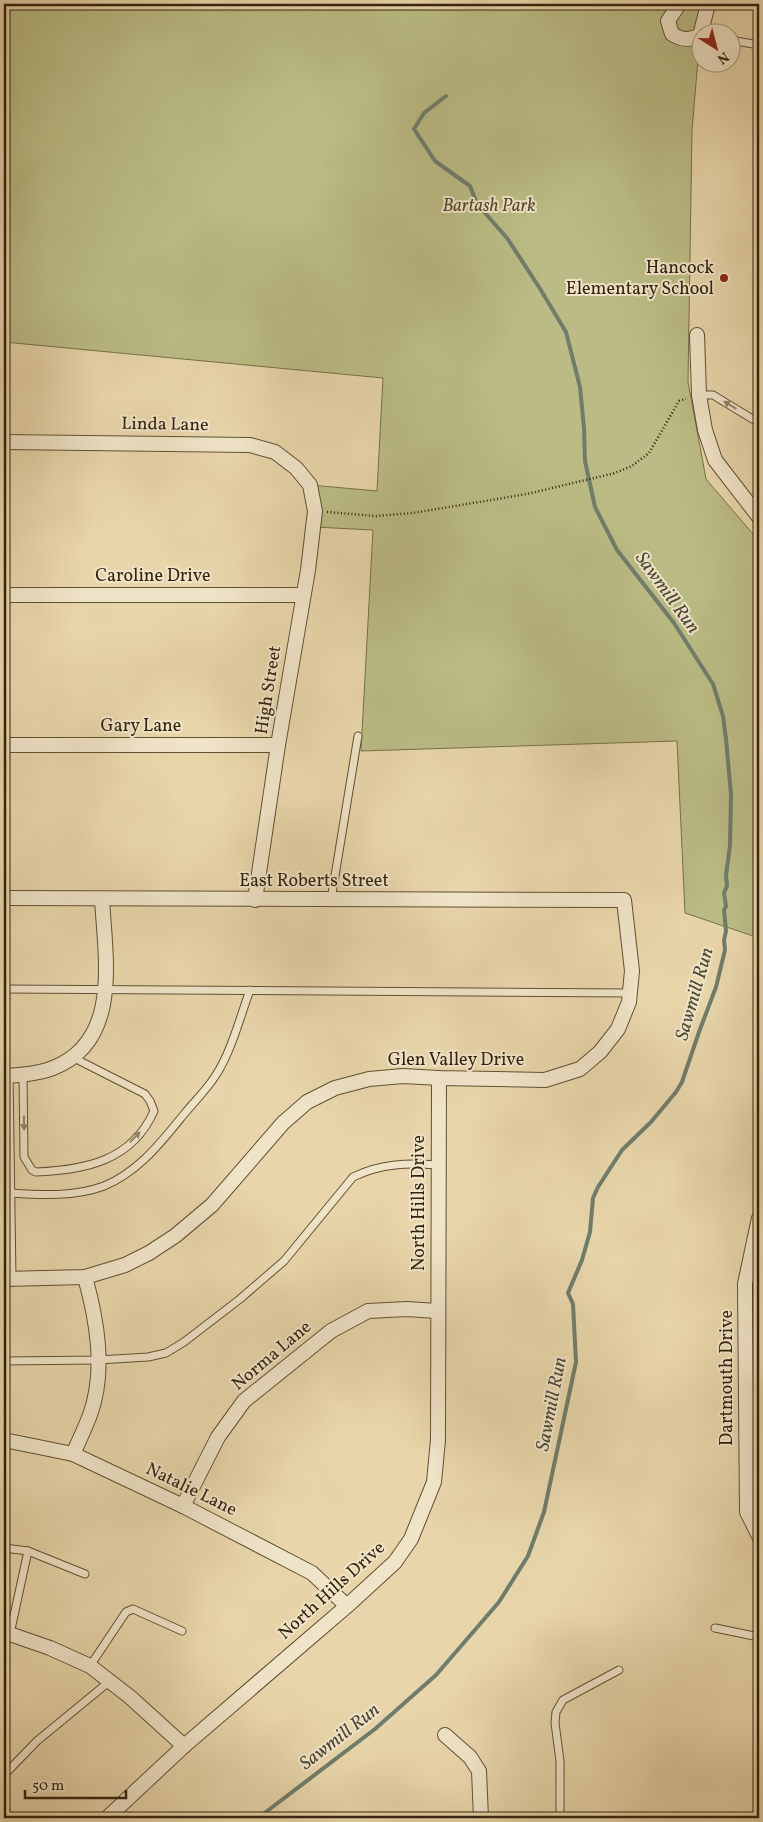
<svg xmlns="http://www.w3.org/2000/svg" width="763" height="1822" viewBox="0 0 763 1822" font-family="Vollkorn,serif">
<rect width="100%" height="100%" fill="#e8d6aa"/>
<filter id="stains"><feTurbulence type="fractalNoise" baseFrequency=".004" numOctaves="4"/><feColorMatrix values="0 0 0 0 .2 0 0 0 0 .09 0 0 0 0 .02 0 0 0 .5 -.17"/></filter>
<radialGradient id="worn" r=".72"><stop offset=".6" stop-color="#630" stop-opacity="0"/><stop offset="1" stop-color="#630" stop-opacity=".3"/></radialGradient>
<polygon fill="#bbbc85" stroke="#777049" points="4,4 708,4 700,36 692,130 688,382 706,479 759,541 759,938 685,913 677,741 361,751 373,530 314,527 310,485 377,491 383,378 4,342"/>
<g fill="none" stroke-linecap="round" stroke-linejoin="round">
<polyline stroke="#6f7d6c" stroke-width="4" points="258,1818 375,1729 436,1675 499,1602 528,1556 544,1512 576,1362 573,1304 568,1293 582,1260 590,1232 593,1198 598,1187 622,1150 651,1122 676,1092 682,1082 699,1032 716,987 725,950 724,940 726,931 724,910 726,906 724,893 727,886 726,875 730,846 731,794 726,739 723,716 713,684 674,623 617,550 595,507 585,461 584,428 580,387 566,332 539,287 507,238 477,204 470,186 435,161 414,129 424,113 446,96"/>
<g stroke="#605034" stroke-width="9">
<g id="lane">
<polyline points="730,40 759,45"/>
<polyline points="699,395 713,395 759,423"/>
<polyline points="331,900 358,736"/>
<polyline points="4,989 630,993"/>
<polyline points="9,1075 12,1279"/>
<path d="M23 1075 24 1157 32 1170 36 1172C85 1170 132 1161 154 1111L150 1101 145 1094 72 1057"/>
<path d="M10 1193C41 1195 75 1197 104 1186 139 1172 162 1141 185 1113 195 1101 208 1088 216 1075 232 1050 240 1017 250 990"/>
<path d="M4 1361 98 1360 148 1357 166 1353 184 1342 240 1299 284 1261 353 1177C382 1163 408 1163 438 1165"/>
<polyline points="4,1548 28,1551 10,1634"/>
<polyline points="28,1551 85,1574"/>
<polyline points="715,1628 759,1637"/>
<polyline points="90,1666 126,1612 133,1609 182,1631"/>
<polyline points="4,1778 6,1773 37,1741 110,1681"/>
<polyline points="560,1818 560,1761 555,1723 556,1712 563,1700 619,1670"/>
</g>
</g>
<g stroke="#605034" stroke-width="16">
<g id="street">
<path d="M679 4 668 21 672 34C682 40 690 41 700 35"/>
<polyline points="701,32 708,4"/>
<polyline points="697,335 699,395 705,430 715,460 759,517"/>
<polyline points="4,442 250,445 275,452 296,468 310,485 315,511 308,570 278,745 255,900"/>
<polyline points="4,595 303,595"/>
<polyline points="4,745 278,745"/>
<polyline points="4,898 624,900 632,971 629,1002 618,1029 600,1052 580,1069 545,1080 439,1078 403,1076 369,1079 335,1088 307,1102 283,1123 212,1205 175,1236 149,1253 125,1265 85,1277 4,1279"/>
<path d="M4 1076C20 1075 37 1074 53 1068 122 1041 105 957 102 899"/>
<polyline points="759,1218 745,1284 747,1512 759,1536"/>
<polyline points="4,1440 73,1454 183,1506 312,1573 347,1606"/>
<path d="M73 1454C79 1441 85 1428 90 1415 106 1371 97 1320 85 1277"/>
<polyline points="183,1506 218,1437 244,1401 331,1331 368,1311 407,1309 437,1311"/>
<polyline points="4,1632 50,1648 90,1666 130,1697 184,1746"/>
<polyline points="445,1735 470,1757 479,1771 481,1818"/>
<polyline points="107,1818 184,1746 347,1606 395,1562 411,1539 434,1482 438,1440 439,1078"/>
</g>
</g>
<polyline stroke="#33230d" stroke-width="2.5" stroke-dasharray="1 2.5" stroke-linecap="butt" points="327,512 376,516 413,513 527,494 615,473 632,466 649,453 679,401 686,399"/>
<use href="#lane" stroke="#f0e4c8" stroke-width="7"/>
<use href="#street" stroke="#f0e4c8" stroke-width="14"/>
</g>
<defs><path id="oneway-solid" d="M-6-.8H1V-3.2L6.5 0L1 3.2V.8H-6Z" transform="scale(1.25)"/></defs>
<g fill="#92846a">
<use href="#oneway-solid" transform="translate(730 405) rotate(-149)"/>
<use href="#oneway-solid" transform="translate(24 1123) rotate(90)"/>
<use href="#oneway-solid" transform="translate(135 1137) rotate(-46)"/>
</g>
<circle fill="#8f2418" stroke="#f0e4c8" stroke-width="2" cx="724" cy="278" r="5"/>
<g text-anchor="middle" dominant-baseline="central" stroke-width="4" stroke-linejoin="round" paint-order="stroke">
<g font-size="18" font-style="italic" fill="#55492b" stroke="#f0e4c8">
<text x="489" y="206">Bartash Park</text>
</g>
<g font-size="18" fill="#33230d" stroke="#f0e4c8" text-anchor="end">
<text x="714" y="268">Hancock<tspan x="714" dy="21">Elementary School</tspan></text>
</g>
<g font-size="18" fill="#33230d" stroke="#f0e4c8">
<text transform="translate(165 425) rotate(1)">Linda Lane</text>
<text x="153" y="576">Caroline Drive</text>
<text transform="translate(269 690) rotate(-81)">High Street</text>
<text x="141" y="726">Gary Lane</text>
<text x="314" y="881">East Roberts Street</text>
<text x="456" y="1060">Glen Valley Drive</text>
<text transform="translate(419 1203) rotate(-90)">North Hills Drive</text>
<text transform="translate(272 1356) rotate(-40)">Norma Lane</text>
<text transform="translate(727 1378) rotate(-90)">Dartmouth Drive</text>
<text transform="translate(191 1490) rotate(26)">Natalie Lane</text>
<text transform="translate(332 1591) rotate(-42)">North Hills Drive</text>
</g>
<g font-size="19" font-style="italic" fill="#4c4834" stroke="#f0e4c8">
<text transform="translate(667 593) rotate(54)">Sawmill Run</text>
<text transform="translate(695 994) rotate(-74)">Sawmill Run</text>
<text transform="translate(552 1404) rotate(-79)">Sawmill Run</text>
<text transform="translate(340 1737) rotate(-38)">Sawmill Run</text>
</g>
</g>
<rect width="763" height="1822" fill="none" stroke="#e8d6aa" stroke-width="20"/>
<rect x="5" y="5" width="753" height="1812" fill="none" stroke="#33230d" stroke-width="2.5"/>
<rect x="10" y="10" width="743" height="1802" fill="none" stroke="#33230d"/>
<g transform="translate(716 48) rotate(144)"><circle r="24" fill="#f0e4c8" stroke="#a4977d"/>
<path d="M0-4L9 19L0 12L-9 19Z" fill="#8f2418"/>
<text y="-8" font-size="14" font-weight="bold" text-anchor="middle" fill="#33230d">N</text>
</g>
<path d="M25 1790v8h101v-8" fill="none" stroke="#33230d" stroke-width="2.5"/>
<text x="32" y="1790" font-size="15" fill="#33230d" stroke="#f0e4c8" stroke-width="4" paint-order="stroke">50 m</text>
<rect width="100%" height="100%" filter="url(#stains)"/>
<rect width="100%" height="100%" fill="url(#worn)"/>
</svg>
